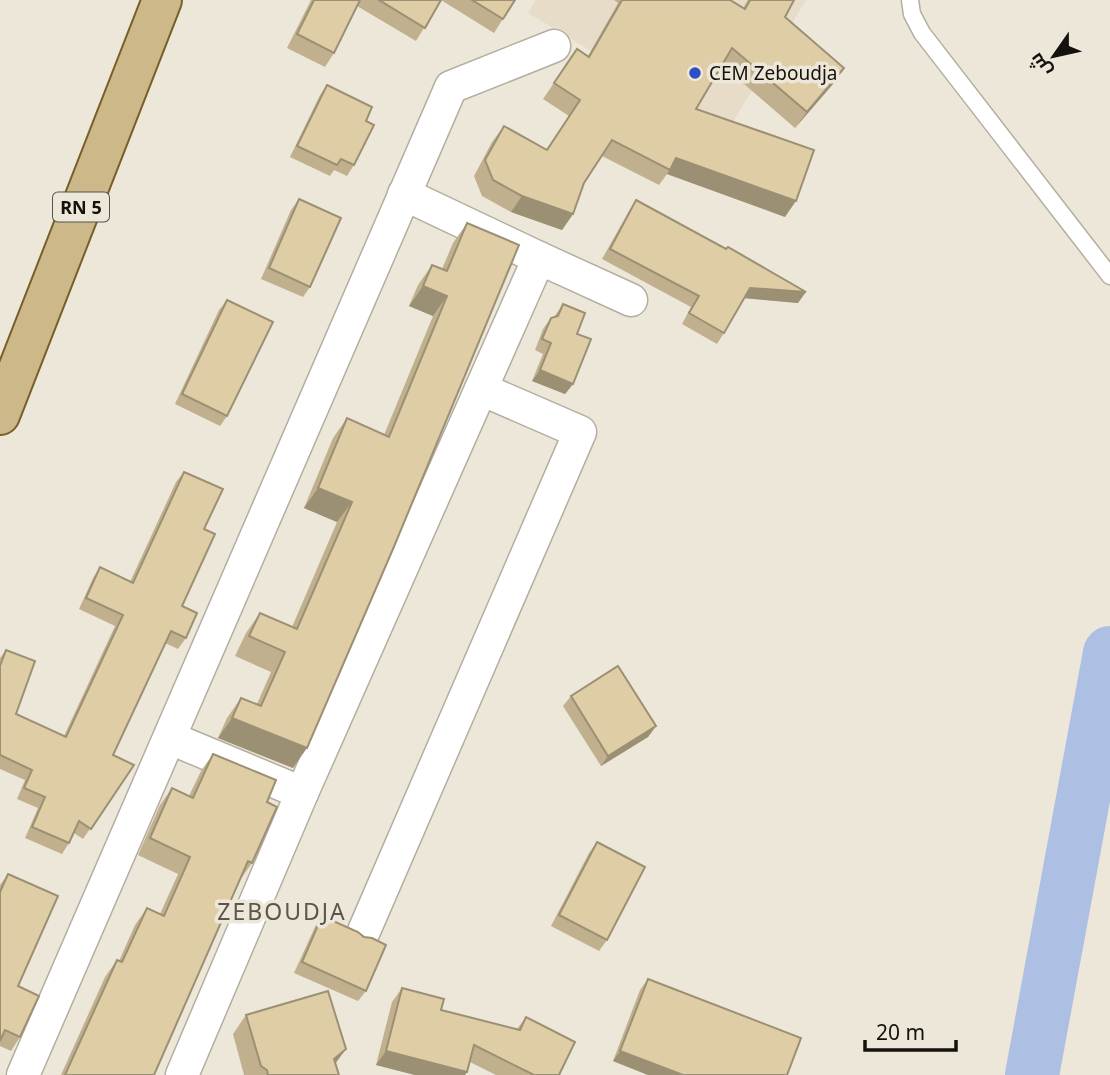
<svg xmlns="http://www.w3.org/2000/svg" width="1110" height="1075" viewBox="0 0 1110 1075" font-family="'Noto Sans',Cairo,sans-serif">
<rect width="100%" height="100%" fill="#ede7d9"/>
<polygon fill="#e6dcc7" points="536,0 806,0 727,132 528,13"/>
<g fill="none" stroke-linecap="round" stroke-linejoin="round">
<polyline stroke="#aebfe4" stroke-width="54" points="1032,1075 1110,653"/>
<g stroke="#b4aea1" stroke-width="19">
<polyline id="service" points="910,0 912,14 922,33 1110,276"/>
</g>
<g stroke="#b4aea1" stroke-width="35">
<g id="minor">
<polyline points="404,194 539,258 631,300"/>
<polyline points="170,738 302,793"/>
<polyline points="364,931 580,432 481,389"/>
<polyline points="23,1075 451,87 554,46"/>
<polyline points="182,1075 302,793 539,258"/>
</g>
</g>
<g stroke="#765f29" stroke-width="42">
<polyline id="primary" points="0,415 162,0"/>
</g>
<use href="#service" stroke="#fff" stroke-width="16"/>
<use href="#minor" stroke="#fff" stroke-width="32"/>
<use href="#primary" stroke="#ccb888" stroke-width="38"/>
</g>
<g fill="#c0b08e">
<polygon points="311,0 515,0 494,33 441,0 416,41 357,6 334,53 325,67 287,48"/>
<polygon points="614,0 730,0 743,8 748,0 794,0 785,17 833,84 795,128 722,65 696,109 785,217 667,174 659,185 602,156 584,183 573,214 562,230 511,212 482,196 474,176 492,142 504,126 546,150 569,116 543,99 577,49 588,56 618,3"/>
<polygon points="327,85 366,121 354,165 347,176 334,170 330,176 290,157 320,95"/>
<polygon points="299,199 310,287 303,297 261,279 291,210"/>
<polygon points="636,200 798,303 744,298 724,333 717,344 682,324 691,307 602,259 629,211"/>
<polygon points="467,223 519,245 293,768 218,738 227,718 241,698 257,704 271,672 235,656 246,633 260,613 292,627 337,522 304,508 333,438 347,418 384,435 433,316 409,306 418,285 432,265 442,269 453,243"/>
<polygon points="227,300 227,416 220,426 175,404 219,310"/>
<polygon points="563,304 577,334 573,384 565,394 532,381 543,354 535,350 543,329 551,318 554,317"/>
<polygon points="184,472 204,529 182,606 186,638 178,649 165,643 113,755 134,765 83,839 74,833 69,843 62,854 25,838 38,808 17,799 25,780 0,769 0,658 6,650 16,714 64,736 115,626 79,609 93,578 100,567 130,582 176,482"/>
<polygon points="571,696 656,726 648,737 601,766 563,706"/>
<polygon points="213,754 267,802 252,863 240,880 154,1075 61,1075 105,977 117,960 119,961 135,925 147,908 160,914 178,874 138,855 160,805 172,788 189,796 201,771"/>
<polygon points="597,842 607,940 599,951 551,926 589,853"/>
<polygon points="8,874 18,986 20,1037 11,1051 0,1046 0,885"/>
<polygon points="322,916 366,991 358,1001 294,973 315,927"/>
<polygon points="648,979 787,1075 648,1075 613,1061 640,990"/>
<polygon points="402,988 441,1010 517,1029 526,1017 559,1075 496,1075 470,1062 467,1072 465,1075 415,1075 376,1065 392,1002"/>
<polygon points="246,1015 336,1063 339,1075 244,1075 233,1034"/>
</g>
<g fill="#9c9074">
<polygon points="844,68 833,84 795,128 807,112"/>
<polygon points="676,158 796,201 785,217 667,174"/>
<polygon points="522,196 573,214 562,230 511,212"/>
<polygon points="423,286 447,296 433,316 409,306"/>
<polygon points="750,288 806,292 798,303 743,298"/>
<polygon points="540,370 573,384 565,394 532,381"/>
<polygon points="318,488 352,502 337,522 304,508"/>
<polygon points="232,718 307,748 293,768 218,738"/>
<polygon points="656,726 648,737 601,766 608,756"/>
<polygon points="346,1049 332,1068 334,1059"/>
<polygon points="386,1051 467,1072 465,1075 415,1075 376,1065"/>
<polygon points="620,1051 683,1075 648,1075 613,1061"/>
</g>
<g fill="#dfcda5" stroke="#9c9074" stroke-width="2">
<polygon points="314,0 360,0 334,53 297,34"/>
<polygon points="379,0 441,0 425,28"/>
<polygon points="472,0 515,0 503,19"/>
<polygon points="622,0 730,0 745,9 750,0 794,0 785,17 844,68 807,112 732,48 696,109 814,150 796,201 676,158 670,170 612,140 584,183 573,214 522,196 493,180 485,160 504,126 547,150 580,100 554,83 577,49 589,57"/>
<polygon points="327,85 372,107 366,121 374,125 354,165 341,159 337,165 297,146"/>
<polygon points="299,199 341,218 310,287 269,268"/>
<polygon points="636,200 726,249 728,247 806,292 750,288 724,333 689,313 699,296 610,249"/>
<polygon points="467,223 519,245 393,549 307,748 232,718 241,698 261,706 285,652 249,636 260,613 297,629 352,502 318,488 347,418 389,437 447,296 423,286 432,265 447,271"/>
<polygon points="227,300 273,322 227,416 182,394"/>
<polygon points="563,304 585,313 577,334 591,339 573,384 540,370 551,343 542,339 551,318 558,316"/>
<polygon points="184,472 223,489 204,529 215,534 182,606 197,613 186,638 171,631 113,755 134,765 91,829 79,821 69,843 32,827 45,797 24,788 32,770 0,755 0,666 6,650 35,661 16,714 66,737 123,615 86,598 100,567 133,583"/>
<polygon points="618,666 656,726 608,756 571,696"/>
<polygon points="213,754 276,780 267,802 277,807 252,863 248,861 154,1075 65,1075 117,960 122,962 147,908 164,916 190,857 150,838 172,788 193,798"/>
<polygon points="597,842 645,867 607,940 559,915"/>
<polygon points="8,874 58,896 18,986 39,996 20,1037 5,1030 0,1041 0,892"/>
<polygon points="322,916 358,932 364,937 372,938 386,945 366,991 302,962"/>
<polygon points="648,979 801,1038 787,1075 683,1075 620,1051"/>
<polygon points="402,988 444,999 441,1010 520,1030 526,1017 575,1042 559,1075 534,1075 474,1045 467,1072 386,1051"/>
<polygon points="328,991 346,1049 334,1059 339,1075 268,1075 267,1070 261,1066 246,1015"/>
</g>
<circle fill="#2e4fbf" stroke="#ede7d9" stroke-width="2.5" cx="695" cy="73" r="7"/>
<g text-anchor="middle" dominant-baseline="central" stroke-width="7" stroke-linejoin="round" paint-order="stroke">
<rect fill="#ede7d9" stroke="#55524a" stroke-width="2" x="53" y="192.5" width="56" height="29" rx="5"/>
<g font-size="18" font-weight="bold" fill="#14120d">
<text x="81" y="207">RN 5</text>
</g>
<g font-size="19" fill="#14120d" stroke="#ede7d9" text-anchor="start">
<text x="709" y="73">CEM Zeboudja</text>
</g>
<g font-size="23" letter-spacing="2" fill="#5b554a" stroke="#ede7d9">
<text x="282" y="911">ZEBOUDJA</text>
</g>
</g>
<g transform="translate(1054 56) rotate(236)" stroke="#ede7d9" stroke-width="5" paint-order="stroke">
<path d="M0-5L12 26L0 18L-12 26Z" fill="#14120d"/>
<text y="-10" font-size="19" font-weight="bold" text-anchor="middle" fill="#14120d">ش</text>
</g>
<path d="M865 1040v10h91v-10" fill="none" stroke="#14120d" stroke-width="3.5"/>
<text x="876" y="1040" font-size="21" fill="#14120d" stroke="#ede7d9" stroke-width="5" paint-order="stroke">20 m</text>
</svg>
